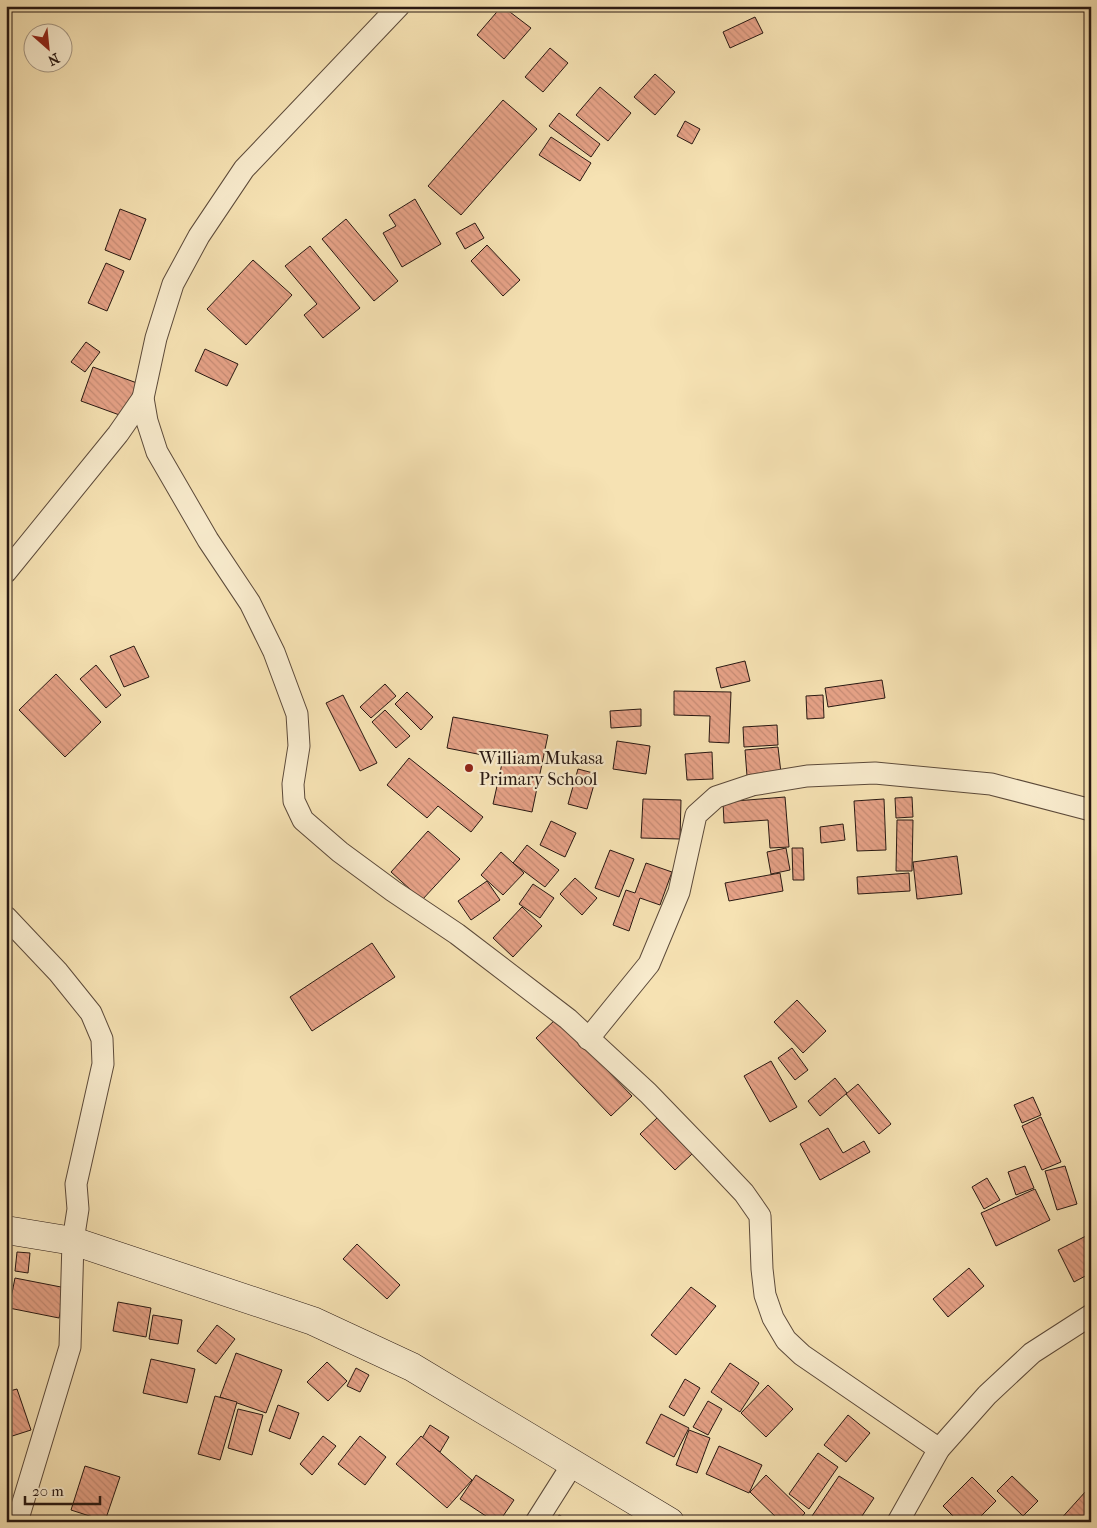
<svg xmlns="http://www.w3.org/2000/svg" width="1097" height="1528" viewBox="0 0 1097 1528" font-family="'IM FELL French Canon',serif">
<defs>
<pattern id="building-back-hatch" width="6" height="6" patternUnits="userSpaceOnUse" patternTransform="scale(1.25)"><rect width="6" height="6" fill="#e6a287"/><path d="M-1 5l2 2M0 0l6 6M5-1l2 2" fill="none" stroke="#c58b74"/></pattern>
</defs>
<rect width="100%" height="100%" fill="#f6e2b3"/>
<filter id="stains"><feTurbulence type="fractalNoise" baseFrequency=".004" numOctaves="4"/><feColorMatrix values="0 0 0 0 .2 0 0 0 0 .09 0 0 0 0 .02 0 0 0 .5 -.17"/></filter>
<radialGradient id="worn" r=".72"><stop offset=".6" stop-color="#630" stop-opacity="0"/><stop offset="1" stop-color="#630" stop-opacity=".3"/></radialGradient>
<g fill="url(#building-back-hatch)" stroke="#281812">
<polygon points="502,6 531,28 504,59 477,35"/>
<polygon points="755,17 763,33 730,48 723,32"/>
<polygon points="550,48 568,63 543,92 525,77"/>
<polygon points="655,74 675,92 655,115 634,97"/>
<polygon points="600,87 631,113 608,141 576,115"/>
<polygon points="503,100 537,129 461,215 428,186"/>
<polygon points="559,113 600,144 591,157 549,126"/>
<polygon points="685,121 700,129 692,144 677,136"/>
<polygon points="551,137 591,163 580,181 539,155"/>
<polygon points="415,199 441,244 402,267 383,233 396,226 389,215"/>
<polygon points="120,209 146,219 130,260 105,250"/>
<polygon points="346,219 398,281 374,301 322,239"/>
<polygon points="475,223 484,238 465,249 456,233"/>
<polygon points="487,245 520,280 503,296 471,261"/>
<polygon points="310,246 360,308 323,338 304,315 317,304 285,266"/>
<polygon points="253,260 292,295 246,345 207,309"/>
<polygon points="106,263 124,271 107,311 88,303"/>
<polygon points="86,342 100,352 85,372 71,362"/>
<polygon points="205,349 238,364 227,386 195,371"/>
<polygon points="93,367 137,383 125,417 81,401"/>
<polygon points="134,646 149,677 124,687 110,656"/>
<polygon points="745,661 750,681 721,688 716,668"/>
<polygon points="96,665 121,695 106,708 80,679"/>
<polygon points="56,674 101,722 65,757 19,710"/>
<polygon points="882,680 885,698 828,707 825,688"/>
<polygon points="385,684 396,696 371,718 360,707"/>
<polygon points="674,691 731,692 729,743 709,742 710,716 674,715"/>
<polygon points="407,692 433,717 421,730 395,704"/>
<polygon points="343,695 377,763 360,771 326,703"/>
<polygon points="823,695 824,718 807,719 806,696"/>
<polygon points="641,709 641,726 611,728 610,711"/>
<polygon points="385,710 410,736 396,748 372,722"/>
<polygon points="453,717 548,735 532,812 493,804 503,759 447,748"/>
<polygon points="777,725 778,745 744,747 743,727"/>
<polygon points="617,741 650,746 646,774 613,769"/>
<polygon points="778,747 781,773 747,776 745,750"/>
<polygon points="712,752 713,779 687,780 685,754"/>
<polygon points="409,758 483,817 471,832 438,806 427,818 387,785"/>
<polygon points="578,769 597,774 587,809 568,804"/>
<polygon points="785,797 789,847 770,848 768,820 724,823 723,802"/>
<polygon points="912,797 913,817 896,818 895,798"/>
<polygon points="643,799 681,800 680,839 641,838"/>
<polygon points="884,799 886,850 857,851 854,801"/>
<polygon points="897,820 913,820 912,871 896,871"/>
<polygon points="551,821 576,833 565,857 540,845"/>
<polygon points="843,824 845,840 821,843 820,827"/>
<polygon points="428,831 460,859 422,900 391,872"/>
<polygon points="527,845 559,870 545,887 513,863"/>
<polygon points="786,848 790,870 771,874 767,852"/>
<polygon points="792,848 803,848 804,880 793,880"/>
<polygon points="610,850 634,859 619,897 595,888"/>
<polygon points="501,852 524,873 503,895 481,875"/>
<polygon points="957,856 962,894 917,899 913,862"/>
<polygon points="646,863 672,872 660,905 640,898 629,931 613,925 626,890 635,893"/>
<polygon points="780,873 783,891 729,901 725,883"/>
<polygon points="909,873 910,891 858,894 857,877"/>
<polygon points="575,878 597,898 582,915 560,894"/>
<polygon points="487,881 500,900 471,920 458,901"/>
<polygon points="533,884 554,898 540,918 519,904"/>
<polygon points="522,907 542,926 513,957 493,938"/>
<polygon points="372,943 395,977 312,1031 290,997"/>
<polygon points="797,1000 826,1031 803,1053 774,1022"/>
<polygon points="557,1018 632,1096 611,1116 536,1038"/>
<polygon points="792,1048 808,1070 795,1080 778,1058"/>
<polygon points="771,1061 797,1107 770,1122 744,1076"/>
<polygon points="835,1078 847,1093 820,1116 808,1101"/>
<polygon points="858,1084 891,1124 879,1134 846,1094"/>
<polygon points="1033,1097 1041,1115 1022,1123 1014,1105"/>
<polygon points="1041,1117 1061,1162 1042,1170 1022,1126"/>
<polygon points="657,1118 692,1154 675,1170 640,1134"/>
<polygon points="828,1128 843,1153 864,1141 870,1152 820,1180 800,1144"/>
<polygon points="1025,1166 1034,1188 1016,1195 1008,1172"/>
<polygon points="1065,1166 1077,1204 1057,1210 1045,1171"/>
<polygon points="987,1178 1000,1200 984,1209 972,1187"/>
<polygon points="1035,1189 1050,1220 996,1246 981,1213"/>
<polygon points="1090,1234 1091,1273 1074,1282 1058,1250"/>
<polygon points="357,1244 400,1285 387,1299 343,1259"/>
<polygon points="17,1252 30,1253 28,1273 15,1271"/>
<polygon points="969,1268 984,1286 948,1317 933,1299"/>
<polygon points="15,1278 66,1288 59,1318 9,1308"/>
<polygon points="691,1287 716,1306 676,1355 651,1335"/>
<polygon points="118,1302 151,1308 146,1337 113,1331"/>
<polygon points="153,1315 182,1320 178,1344 149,1339"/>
<polygon points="217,1325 235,1339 216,1364 197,1351"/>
<polygon points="236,1353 282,1370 266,1413 220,1397"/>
<polygon points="151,1359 195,1369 187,1403 143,1393"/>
<polygon points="327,1362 347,1381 328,1401 307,1382"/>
<polygon points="730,1363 759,1383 740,1412 711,1392"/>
<polygon points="356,1368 369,1375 360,1392 347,1386"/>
<polygon points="685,1379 700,1388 684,1416 669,1407"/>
<polygon points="768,1385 793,1409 766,1437 741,1413"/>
<polygon points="17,1389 31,1430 6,1438 6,1392"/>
<polygon points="215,1396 237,1402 220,1460 198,1454"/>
<polygon points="708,1401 722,1409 708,1435 693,1427"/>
<polygon points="278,1405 299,1413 290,1439 269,1431"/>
<polygon points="238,1409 263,1415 252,1455 228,1448"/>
<polygon points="661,1414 689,1428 674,1457 646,1443"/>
<polygon points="848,1415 870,1433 846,1462 824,1445"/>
<polygon points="430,1425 449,1437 440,1452 421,1440"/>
<polygon points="689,1430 710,1438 697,1473 676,1465"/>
<polygon points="323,1436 336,1446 312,1475 300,1464"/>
<polygon points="360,1436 386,1457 365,1485 338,1464"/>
<polygon points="421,1436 472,1480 447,1508 396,1464"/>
<polygon points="719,1446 762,1465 749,1493 706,1474"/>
<polygon points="818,1453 838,1467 809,1509 789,1494"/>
<polygon points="85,1466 120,1477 105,1521 71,1510"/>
<polygon points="476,1475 514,1500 499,1522 495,1522 460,1499"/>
<polygon points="766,1475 805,1513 797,1522 781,1522 750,1492"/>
<polygon points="839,1476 874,1498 858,1522 808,1522"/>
<polygon points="1012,1476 1038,1501 1023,1516 997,1491"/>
<polygon points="972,1477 996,1501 981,1516 986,1522 959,1522 943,1506"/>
<polygon points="1086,1491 1091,1495 1091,1522 1058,1522"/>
<polygon points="559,1515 572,1522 555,1522"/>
</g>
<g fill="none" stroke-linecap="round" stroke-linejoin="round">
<g stroke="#5c4a3a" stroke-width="23">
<g id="street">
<polyline points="399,6 244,169 199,236 173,284 156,338 143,398 147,421 157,452 208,540 250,603 274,652 297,714 299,746 293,784 294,801 303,820 340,852 393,891 457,934 568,1019 648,1093 709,1156 744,1193 760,1216 762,1269 765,1295 773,1318 786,1340 802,1355 939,1449"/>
<polyline points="6,572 118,434 143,398"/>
<polyline points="6,917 58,972 91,1013 102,1039 103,1064 76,1184 78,1209 73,1241 70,1347 17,1522"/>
<polyline points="588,1039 649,964 679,892 696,815 716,797 752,785 807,776 875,773 991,784 1091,810"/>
<polyline points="536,1522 574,1462"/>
<polyline points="898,1522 939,1449 987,1395 1032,1353 1091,1315"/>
</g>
</g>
<g stroke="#281812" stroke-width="29">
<polyline id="secondary" points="6,1230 73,1241 313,1321 412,1367 670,1522"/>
</g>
<use href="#street" stroke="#f9ecce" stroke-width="21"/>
<use href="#secondary" stroke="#f9ecce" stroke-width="28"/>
</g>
<circle fill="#8f2418" stroke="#f9ecce" stroke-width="2" cx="469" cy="768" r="5"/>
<g text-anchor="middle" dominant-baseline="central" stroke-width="4.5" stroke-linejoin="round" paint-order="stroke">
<g font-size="18" fill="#281812" stroke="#f9ecce" text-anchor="start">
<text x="479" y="758">William Mukasa<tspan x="479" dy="21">Primary School</tspan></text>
</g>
</g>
<rect width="1097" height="1528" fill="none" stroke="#f6e2b3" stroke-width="25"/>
<rect x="8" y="8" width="1082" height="1513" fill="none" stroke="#281812" stroke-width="2.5"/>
<rect x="12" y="12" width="1072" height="1503" fill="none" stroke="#281812"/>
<g transform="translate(48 48) rotate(153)"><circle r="24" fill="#f9ecce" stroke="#a59783"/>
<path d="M0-4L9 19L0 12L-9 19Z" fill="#8f2418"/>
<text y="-8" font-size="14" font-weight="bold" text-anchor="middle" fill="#281812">N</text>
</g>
<path d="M25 1496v8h75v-8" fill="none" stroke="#281812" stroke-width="2.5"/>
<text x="32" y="1496" font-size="15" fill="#281812" stroke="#f9ecce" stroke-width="4" paint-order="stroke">20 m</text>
<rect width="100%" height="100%" filter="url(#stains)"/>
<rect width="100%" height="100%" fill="url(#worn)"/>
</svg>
